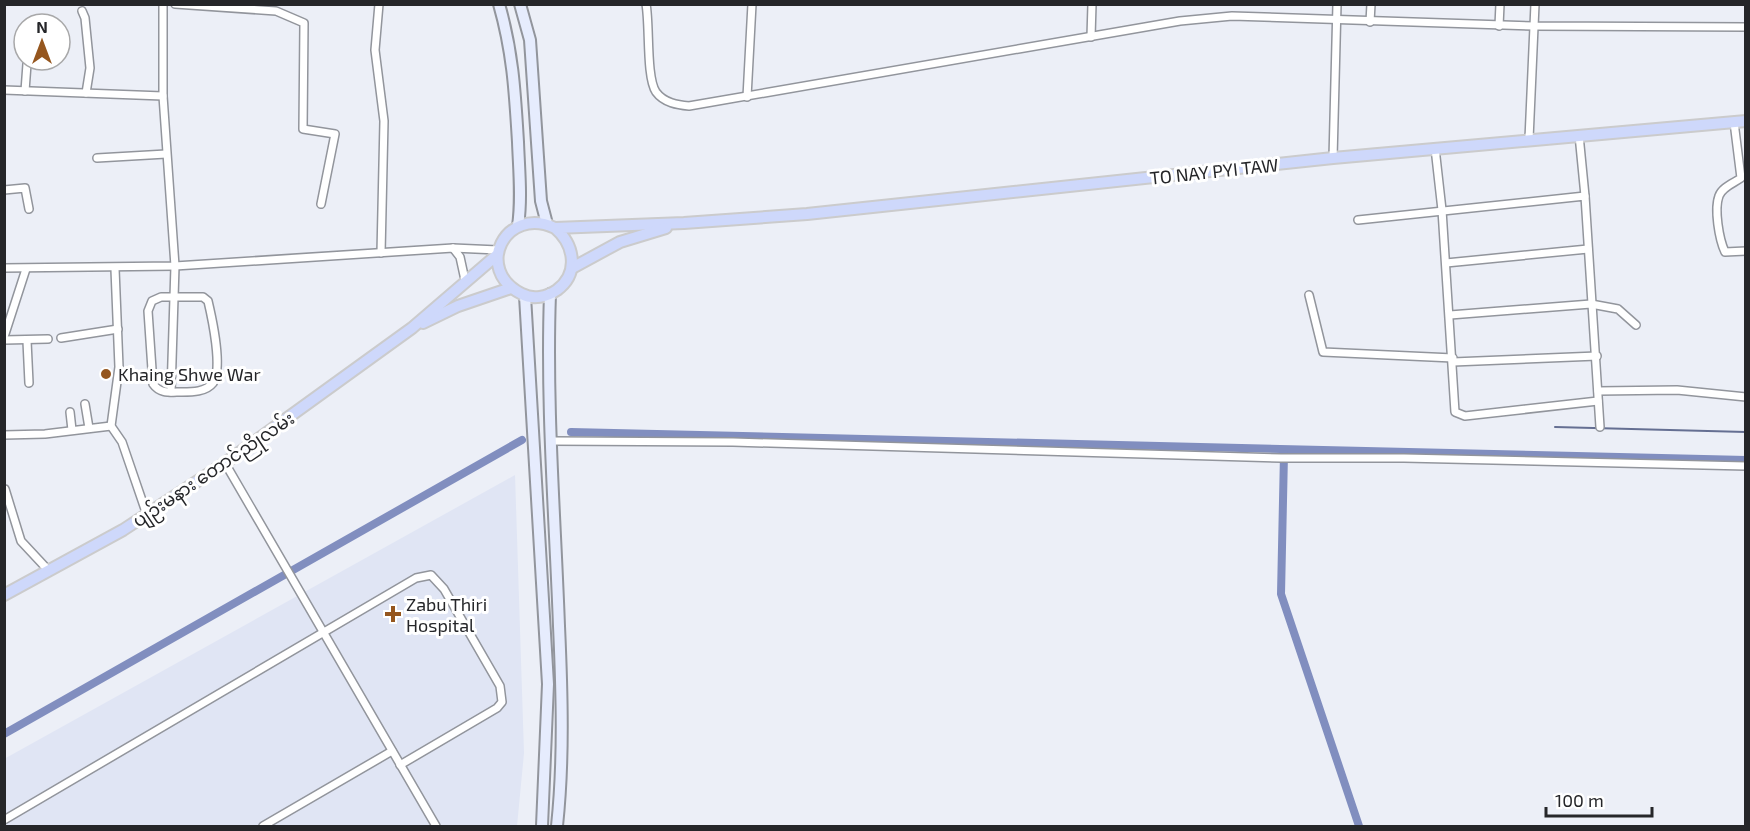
<svg xmlns="http://www.w3.org/2000/svg" width="1750" height="831" viewBox="0 0 1750 831" font-family="'Exo 2','Noto Sans Myanmar',sans-serif">
<rect width="100%" height="100%" fill="#eceff7"/>
<polygon fill="#e0e5f4" points="515,475 524,753 517,826 5,826 4,759"/>
<g fill="none" stroke-linecap="round" stroke-linejoin="round">
<polyline stroke="#656f92" stroke-width="2" points="1555,427 1746,432"/>
<g stroke="#818ebf" stroke-width="8">
<polyline points="571,432 1746,460"/>
<polyline points="1284,454 1281,594 1359,826"/>
<polyline points="4,734 522,440"/>
</g>
<g stroke="#92959c" stroke-width="10">
<g id="street">
<polyline points="163,4 163,96 175,266 171,392"/>
<polyline points="175,4 276,11 304,23 303,129 335,134 321,204"/>
<polyline points="379,4 375,50 384,121 381,253"/>
<path d="M646 4C650 26 646 77 656 92 664 103 678 105 689 106L1180 21 1232 16 1534 26 1746 27"/>
<polyline points="82,11 85,18 90,68 86,93"/>
<polyline points="1370,22 1371,4"/>
<polyline points="1499,26 1500,4"/>
<polyline points="1091,37 1092,4"/>
<polyline points="4,90 163,96"/>
<polyline points="25,91 27,64"/>
<polyline points="747,97 752,4"/>
<path d="M1734 122 1741 178C1734 183 1722 187 1719 196 1714 209 1719 239 1725 252L1746 251"/>
<polyline points="1579,135 1585,196"/>
<polyline points="1529,139 1535,4"/>
<polyline points="1435,148 1442,210 1455,412 1465,416 1598,401"/>
<polyline points="97,158 166,154"/>
<polyline points="1333,158 1337,4"/>
<polyline points="4,190 25,188 29,209"/>
<polyline points="1358,220 1585,196 1600,427"/>
<polyline points="453,248 460,257 465,280"/>
<polyline points="1446,263 1588,249"/>
<polyline points="4,268 175,266 453,248 498,250"/>
<polyline points="115,269 119,367 111,426 122,442 147,515"/>
<polyline points="1309,295 1323,352 1453,358"/>
<path d="M161 297H203L208 301C212 318 223 369 213 383 206 392 192 392 182 392 170 392 160 394 153 384L148 311 152 301Z"/>
<polyline points="1450,315 1591,304 1618,309 1636,325"/>
<polyline points="4,337 26,269"/>
<polyline points="61,338 118,329"/>
<polyline points="4,340 48,339"/>
<polyline points="27,341 29,383"/>
<polyline points="1453,362 1597,356"/>
<polyline points="1598,391 1677,390 1746,397"/>
<polyline points="85,404 89,428"/>
<polyline points="70,412 72,430"/>
<polyline points="4,435 45,434 111,426"/>
<polyline points="552,441 733,442 1281,458 1404,458 1746,466"/>
<polyline points="225,463 436,826"/>
<polyline points="5,489 21,541 49,571"/>
<polyline points="4,820 416,578 431,575 444,589 500,686 502,702 497,708 400,765"/>
<polyline points="263,826 392,751"/>
</g>
</g>
<g stroke="#92959c" stroke-width="14">
<g id="secondary">
<path d="M499 4C513 53 515 93 518 142 519 170 522 198 518 226"/>
<polyline points="520,4 530,40 541,201 547,224"/>
<path d="M550 294C546 405 555 516 559 626 562 693 564 760 557 826"/>
<polyline points="525,296 548,684 542,826"/>
</g>
</g>
<g stroke="#cbcbcc" stroke-width="14">
<g id="primary">
<path d="M555 228C574 244 580 273 557 290 547 297 533 300 522 294 473 270 505 205 555 228L684 223 807 214 1333 158 1746 121"/>
<polyline points="572,268 620,242 666,228"/>
<polyline points="423,323 458,306 511,288"/>
<polyline points="4,595 123,530 225,463 412,328 497,255"/>
</g>
</g>
<use href="#street" stroke="#fff" stroke-width="7"/>
<use href="#secondary" stroke="#e6ecfd" stroke-width="10"/>
<use href="#primary" stroke="#ced8fb" stroke-width="10"/>
</g>
<g fill="#95561e" stroke="#fff" stroke-width="2">
<circle cx="106" cy="374" r="6"/>
<path d="M390 605h6v6h6v6h-6v6h-6v-6h-6v-6h6z"/>
</g>
<g text-anchor="middle" dominant-baseline="central" stroke-width="6" stroke-linejoin="round" paint-order="stroke">
<g font-size="18" fill="#252629" stroke="#fff">
<text transform="translate(1214 171) rotate(-6)">TO NAY PYI TAW</text>
<text transform="translate(213 469) rotate(-34)">ပျဉ်းမနား တောင်ညိုလမ်း</text>
</g>
<g font-size="18" fill="#252629" stroke="#fff" text-anchor="start">
<text x="118" y="374">Khaing Shwe War</text>
<text x="406" y="604">Zabu Thiri<tspan x="406" dy="21">Hospital</tspan></text>
</g>
</g>
<rect width="1750" height="831" fill="none" stroke="#252629" stroke-width="12"/>
<g transform="translate(42 42)"><circle r="28" fill="#ffffff" stroke="#a8a8a9" stroke-width="1.5"/>
<path d="M0-4.5L10 22L0 15L-10 22Z" fill="#95561e"/>
<text y="-9" font-size="16" font-weight="bold" text-anchor="middle" fill="#252629">N</text>
</g>
<path d="M1546 807v9h106v-9" fill="none" stroke="#252629" stroke-width="3"/>
<text x="1555" y="807" font-size="18" fill="#252629" stroke="#ffffff" stroke-width="4.5" paint-order="stroke">100 m</text>
</svg>
